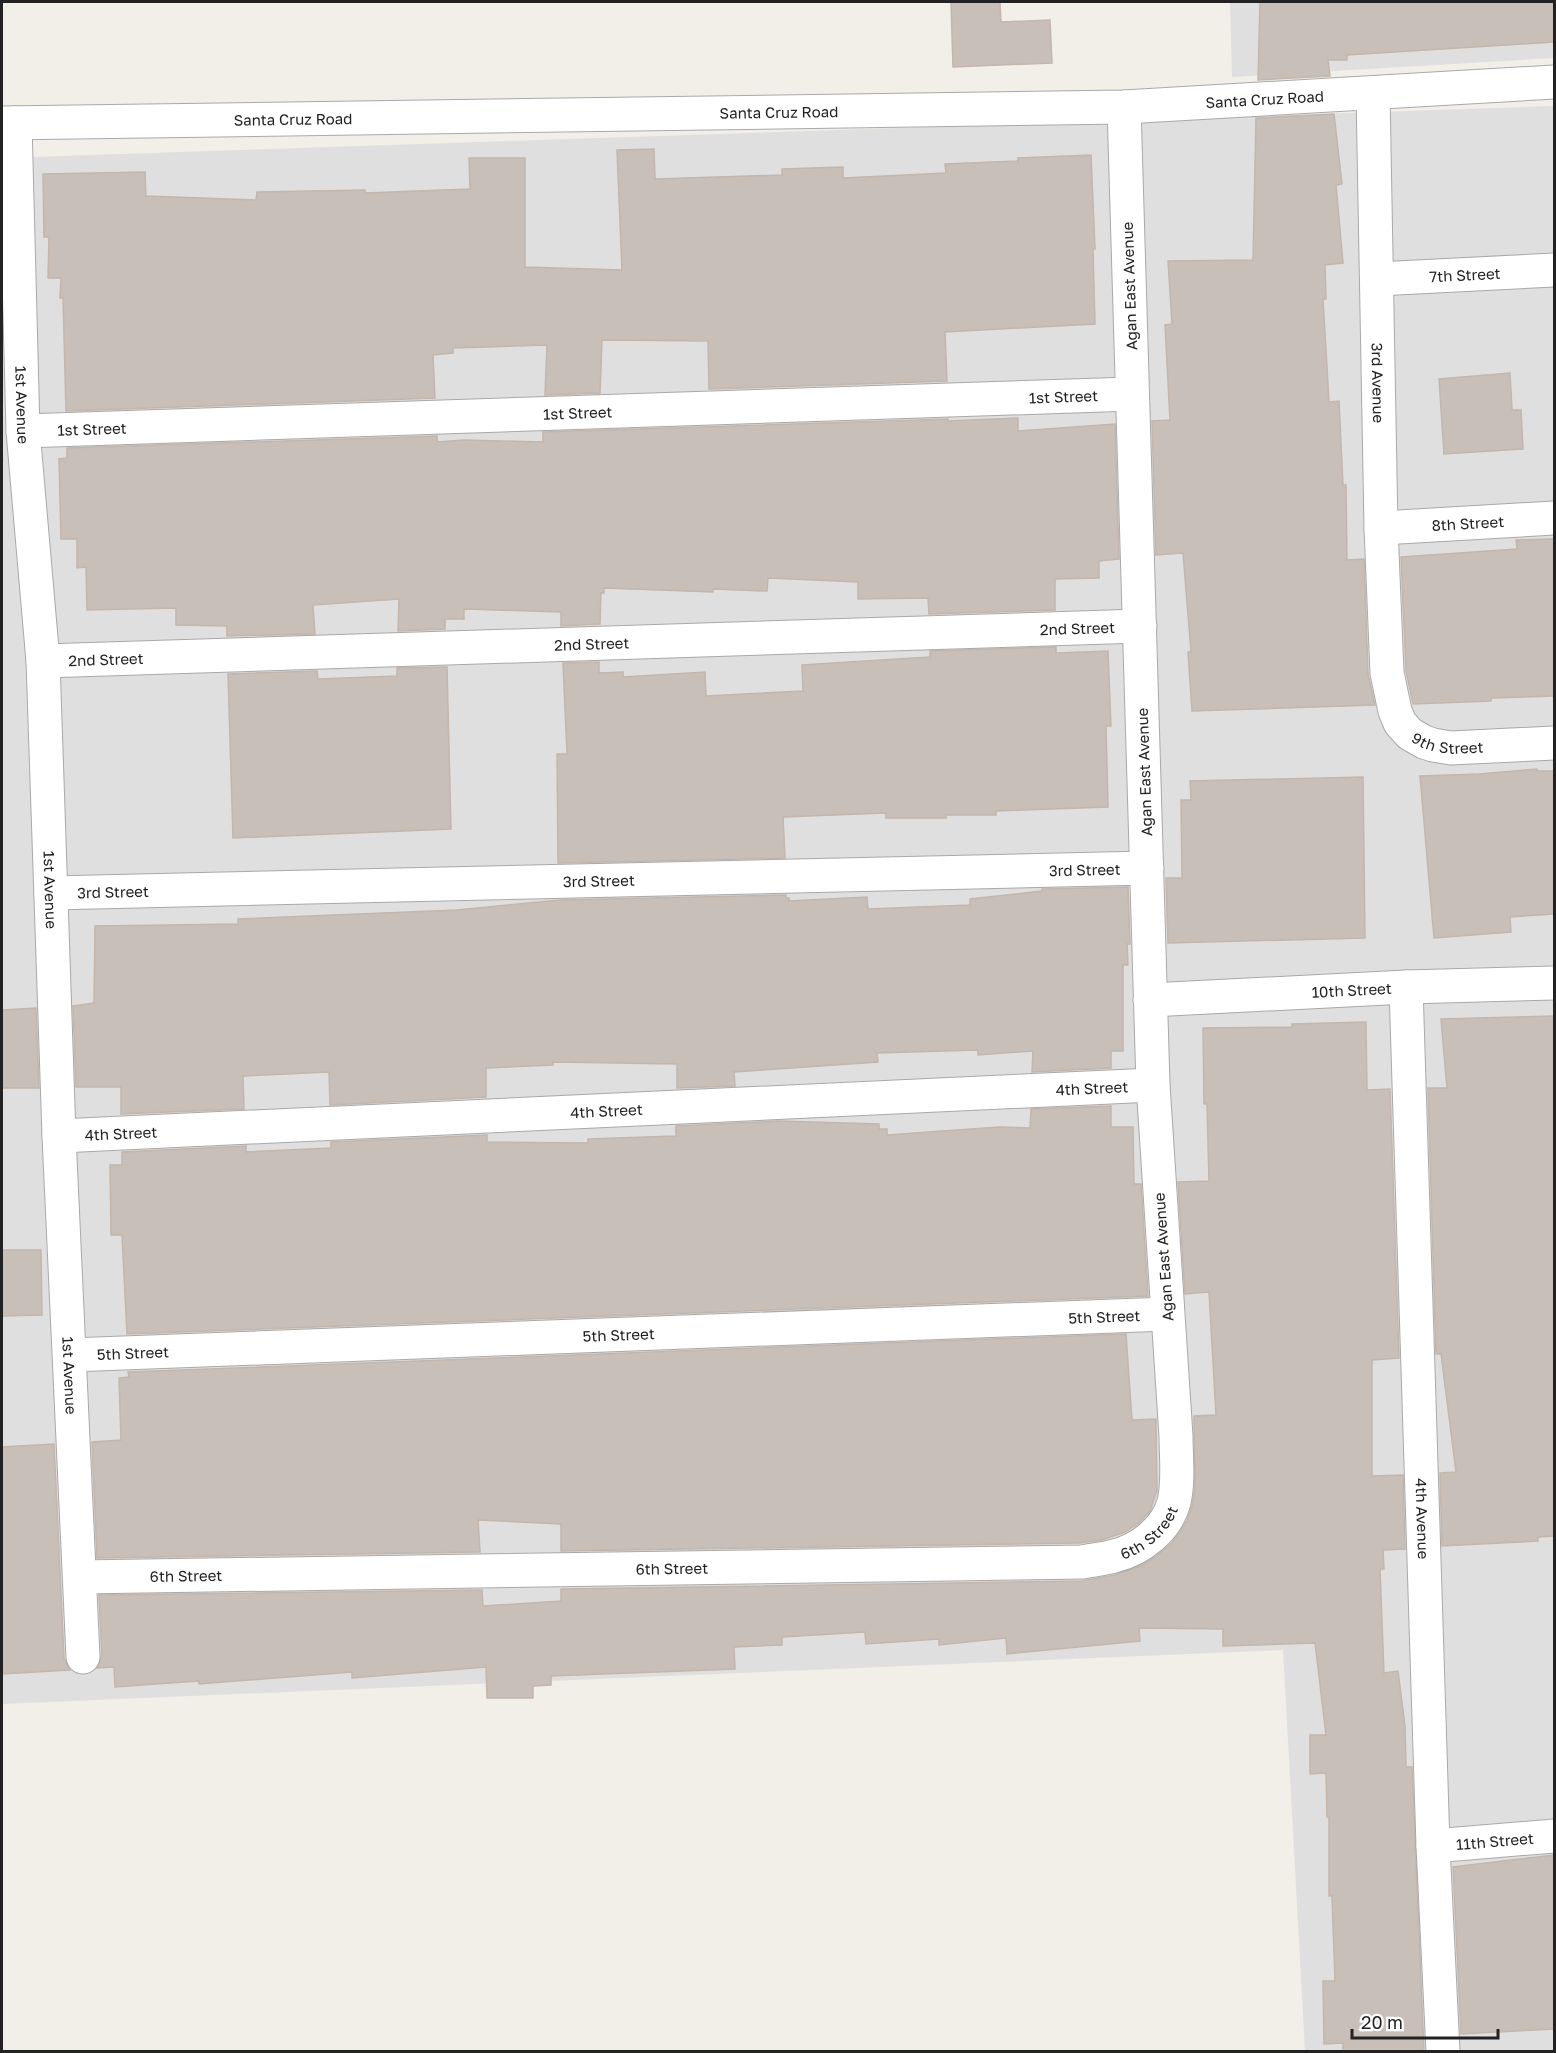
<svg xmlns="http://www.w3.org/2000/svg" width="1556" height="2053" viewBox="0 0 1556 2053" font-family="'Golos Text',sans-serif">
<rect width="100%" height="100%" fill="#f2efe9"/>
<g fill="#e0dfdf">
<polygon points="1230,2 1554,2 1554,58 1232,77"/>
<polygon points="1554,106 1554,2051 1305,2051 1283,1650 2,1704 2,158"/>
</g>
<g fill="#c7bfb8" stroke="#c4b6ab" stroke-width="1.5">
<polygon points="951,2 1000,2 1001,22 1050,20 1052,63 953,67"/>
<polygon points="1260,2 1554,2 1554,42 1347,55 1347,60 1328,60 1330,76 1258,80"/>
<polygon points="1334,114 1342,184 1336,185 1343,263 1325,265 1326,299 1323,299 1329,402 1339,401 1343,485 1346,485 1347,560 1364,559 1368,674 1375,705 1192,711 1188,652 1191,652 1183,553 1156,555 1152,421 1170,420 1165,325 1172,324 1168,261 1253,260 1256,118"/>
<polygon points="654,149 655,179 782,175 782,169 843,167 843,178 946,173 945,164 1018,161 1018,158 1091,155 1095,249 1093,249 1095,324 945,332 947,381 709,389 708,341 602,340 600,393 545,395 547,345 453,348 453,353 433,355 435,398 66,411 63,298 60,298 61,278 48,278 49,237 44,237 43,174 145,172 146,196 256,200 257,192 365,190 365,193 470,189 469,158 525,158 525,267 622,270 617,150"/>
<polygon points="1510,373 1512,410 1521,410 1523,449 1444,454 1439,379"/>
<polygon points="1018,418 1018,431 1115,424 1119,559 1099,561 1099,578 1055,579 1055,610 929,614 928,598 858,599 858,582 768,578 767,591 713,589 713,592 604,588 604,593 601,593 600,624 561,626 561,612 464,609 464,619 445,619 445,629 398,631 399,599 313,605 315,634 227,636 227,626 176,625 176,608 87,610 86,567 77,568 77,539 61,539 59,459 67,458 67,448 437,436 437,442 464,440 543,442 543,432 948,419 948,421"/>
<polygon points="1554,539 1554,696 1491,698 1491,701 1413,704 1406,671 1401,557 1517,549 1516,540"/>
<polygon points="1056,647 1056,653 1108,651 1111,726 1106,726 1108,807 996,811 996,815 946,815 946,818 886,818 886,813 783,817 785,858 558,863 557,754 567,754 563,663 599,662 599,673 623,672 623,677 705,672 706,696 803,691 802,665 930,657 930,651"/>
<polygon points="447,667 451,829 233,838 228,674 317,671 318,679 397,676 397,668"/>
<polygon points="1537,769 1537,771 1554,771 1554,914 1510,917 1511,932 1434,938 1420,776 1479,774"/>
<polygon points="1363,777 1365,938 1168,943 1166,878 1182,878 1181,800 1191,800 1190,781"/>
<polygon points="1128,887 1130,944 1127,944 1128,965 1123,965 1123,1051 1111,1051 1111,1068 1032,1072 1033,1051 978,1055 978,1050 877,1053 878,1062 734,1072 735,1086 677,1088 677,1064 553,1062 553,1065 486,1068 486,1097 330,1105 329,1072 243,1076 244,1109 121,1114 121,1087 76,1087 73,1006 94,1003 95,926 238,924 238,919 457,910 559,900 786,895 786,898 789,898 789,901 867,897 868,909 970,905 970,899 1042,891 1042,889"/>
<polygon points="36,1008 39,1088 2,1088 2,1010"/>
<polygon points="1554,1016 1554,1536 1538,1537 1538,1541 1442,1546 1440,1473 1456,1472 1441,1354 1436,1354 1428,1088 1447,1088 1441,1019"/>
<polygon points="1366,1022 1367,1090 1390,1089 1399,1358 1372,1360 1372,1476 1403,1475 1405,1549 1383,1550 1384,1569 1380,1569 1384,1673 1398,1671 1405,1726 1406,1767 1412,1767 1424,2052 1343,2052 1343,2043 1324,2044 1323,1981 1335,1981 1332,1896 1329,1896 1329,1817 1327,1817 1326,1773 1310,1774 1310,1735 1326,1735 1315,1643 1223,1646 1223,1629 1139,1628 1140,1641 1007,1654 1006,1638 939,1645 939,1639 866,1644 865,1632 782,1637 782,1645 734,1647 735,1669 551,1676 551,1685 533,1686 533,1698 487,1698 486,1667 352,1678 352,1672 199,1684 199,1681 115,1687 114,1667 97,1668 102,1656 99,1595 482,1590 483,1606 561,1601 561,1589 1082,1581 1115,1575 1141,1566 1154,1558 1172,1543 1187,1521 1192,1506 1195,1487 1194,1416 1216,1415 1209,1292 1185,1294 1178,1182 1209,1181 1207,1104 1204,1104 1203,1028 1292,1027 1292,1024"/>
<polygon points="1111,1106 1111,1127 1133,1127 1134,1184 1141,1184 1148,1296 127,1334 122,1235 111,1235 110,1165 122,1165 122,1152 246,1146 246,1152 331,1148 331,1142 487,1135 487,1142 588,1143 588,1139 676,1136 676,1126 778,1121 879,1124 879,1129 887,1129 887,1135 999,1127 1030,1128 1031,1109"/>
<polygon points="2,1250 41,1250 42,1315 2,1316"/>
<polygon points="1126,1334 1132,1420 1156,1419 1157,1491 1150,1511 1139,1523 1125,1532 1102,1540 1080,1543 561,1551 561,1524 478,1520 480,1552 97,1558 92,1442 121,1440 119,1378 129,1377 128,1372"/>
<polygon points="54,1444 64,1658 70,1670 2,1674 2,1447"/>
<polygon points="1554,1855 1554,2029 1461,2034 1453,1867"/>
</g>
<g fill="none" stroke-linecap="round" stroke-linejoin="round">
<g stroke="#a9a9a9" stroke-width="35">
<g id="minor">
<path id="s1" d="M1373 93 1381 528 1387 673 1395 711 1400 723 1410 734 1424 742 1433 745 1451 748 1554 743"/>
<path id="s2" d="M15 123 23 431 43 661 59 1136 83 1657"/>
<path id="s3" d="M1377 279 1554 270"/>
<path id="s4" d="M23 431 1132 394"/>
<path id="s5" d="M1381 528 1554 518"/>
<path id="s6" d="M43 661 1140 626"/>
<path id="s7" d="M51 893 1147 868"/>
<path id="s8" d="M1406 987 1433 1846 1443 2052"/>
<path id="s9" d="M1150 1000 1406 987 1554 983"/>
<path id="s10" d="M59 1136 1153 1085"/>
<path id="s11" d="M70 1355 1167 1314"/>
<path id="s12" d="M80 1577 1082 1562C1092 1560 1104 1559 1114 1556 1140 1550 1167 1529 1174 1502 1179 1481 1176 1457 1176 1436L1153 1085 1124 107"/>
<path id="s13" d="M1433 1846 1554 1836"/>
</g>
</g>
<g stroke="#a9a9a9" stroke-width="35">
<g id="tertiary">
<path id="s14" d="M2 123 1124 107 1554 82"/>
</g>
</g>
<use href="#minor" stroke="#fff" stroke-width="33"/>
<use href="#tertiary" stroke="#fff" stroke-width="33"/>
</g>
<g text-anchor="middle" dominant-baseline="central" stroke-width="5" stroke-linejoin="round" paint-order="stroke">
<g font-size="15" fill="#222" stroke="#fff">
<text stroke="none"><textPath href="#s14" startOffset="1263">Santa Cruz Road</textPath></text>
<text stroke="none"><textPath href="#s14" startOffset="777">Santa Cruz Road</textPath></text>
<text stroke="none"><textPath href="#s14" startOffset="291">Santa Cruz Road</textPath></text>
<text stroke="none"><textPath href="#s3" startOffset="88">7th Street</textPath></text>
<text transform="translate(1129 286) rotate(-92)">Agan East Avenue</text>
<text stroke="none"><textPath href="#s1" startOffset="290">3rd Avenue</textPath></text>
<text stroke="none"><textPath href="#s4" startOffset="1041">1st Street</textPath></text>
<text stroke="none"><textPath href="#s2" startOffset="282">1st Avenue</textPath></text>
<text stroke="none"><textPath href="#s4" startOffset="555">1st Street</textPath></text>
<text stroke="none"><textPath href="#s4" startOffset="69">1st Street</textPath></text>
<text stroke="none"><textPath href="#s5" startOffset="87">8th Street</textPath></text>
<text stroke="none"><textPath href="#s6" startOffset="1035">2nd Street</textPath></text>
<text stroke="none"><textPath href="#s6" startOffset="549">2nd Street</textPath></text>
<text stroke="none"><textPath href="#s6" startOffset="63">2nd Street</textPath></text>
<text stroke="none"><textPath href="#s1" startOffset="687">9th Street</textPath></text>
<text transform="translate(1144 772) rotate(-92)">Agan East Avenue</text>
<text stroke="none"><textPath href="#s7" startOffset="1034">3rd Street</textPath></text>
<text stroke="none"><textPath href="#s7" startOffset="548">3rd Street</textPath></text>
<text stroke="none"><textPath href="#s2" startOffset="768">1st Avenue</textPath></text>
<text stroke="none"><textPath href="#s7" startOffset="62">3rd Street</textPath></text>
<text stroke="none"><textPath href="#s9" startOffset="202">10th Street</textPath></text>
<text stroke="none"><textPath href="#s10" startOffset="1034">4th Street</textPath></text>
<text stroke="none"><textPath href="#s10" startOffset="548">4th Street</textPath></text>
<text stroke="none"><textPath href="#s10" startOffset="62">4th Street</textPath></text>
<text transform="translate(1163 1257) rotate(-94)">Agan East Avenue</text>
<text stroke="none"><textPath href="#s11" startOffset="1035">5th Street</textPath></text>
<text stroke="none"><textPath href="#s11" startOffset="549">5th Street</textPath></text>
<text stroke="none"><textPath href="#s11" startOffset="63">5th Street</textPath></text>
<text stroke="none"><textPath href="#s2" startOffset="1254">1st Avenue</textPath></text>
<text stroke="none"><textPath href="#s8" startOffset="532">4th Avenue</textPath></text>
<text stroke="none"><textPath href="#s12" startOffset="1078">6th Street</textPath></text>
<text stroke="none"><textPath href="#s12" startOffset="592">6th Street</textPath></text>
<text stroke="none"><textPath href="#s12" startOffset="106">6th Street</textPath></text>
<text stroke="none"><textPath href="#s13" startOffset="62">11th Street</textPath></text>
</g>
</g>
<rect width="1556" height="2053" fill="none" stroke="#222222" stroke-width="6"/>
<path d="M1352 2029v9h146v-9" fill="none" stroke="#222222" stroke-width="3"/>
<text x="1361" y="2029" font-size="18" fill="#222222" stroke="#ffffff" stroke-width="4.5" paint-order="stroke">20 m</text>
</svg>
